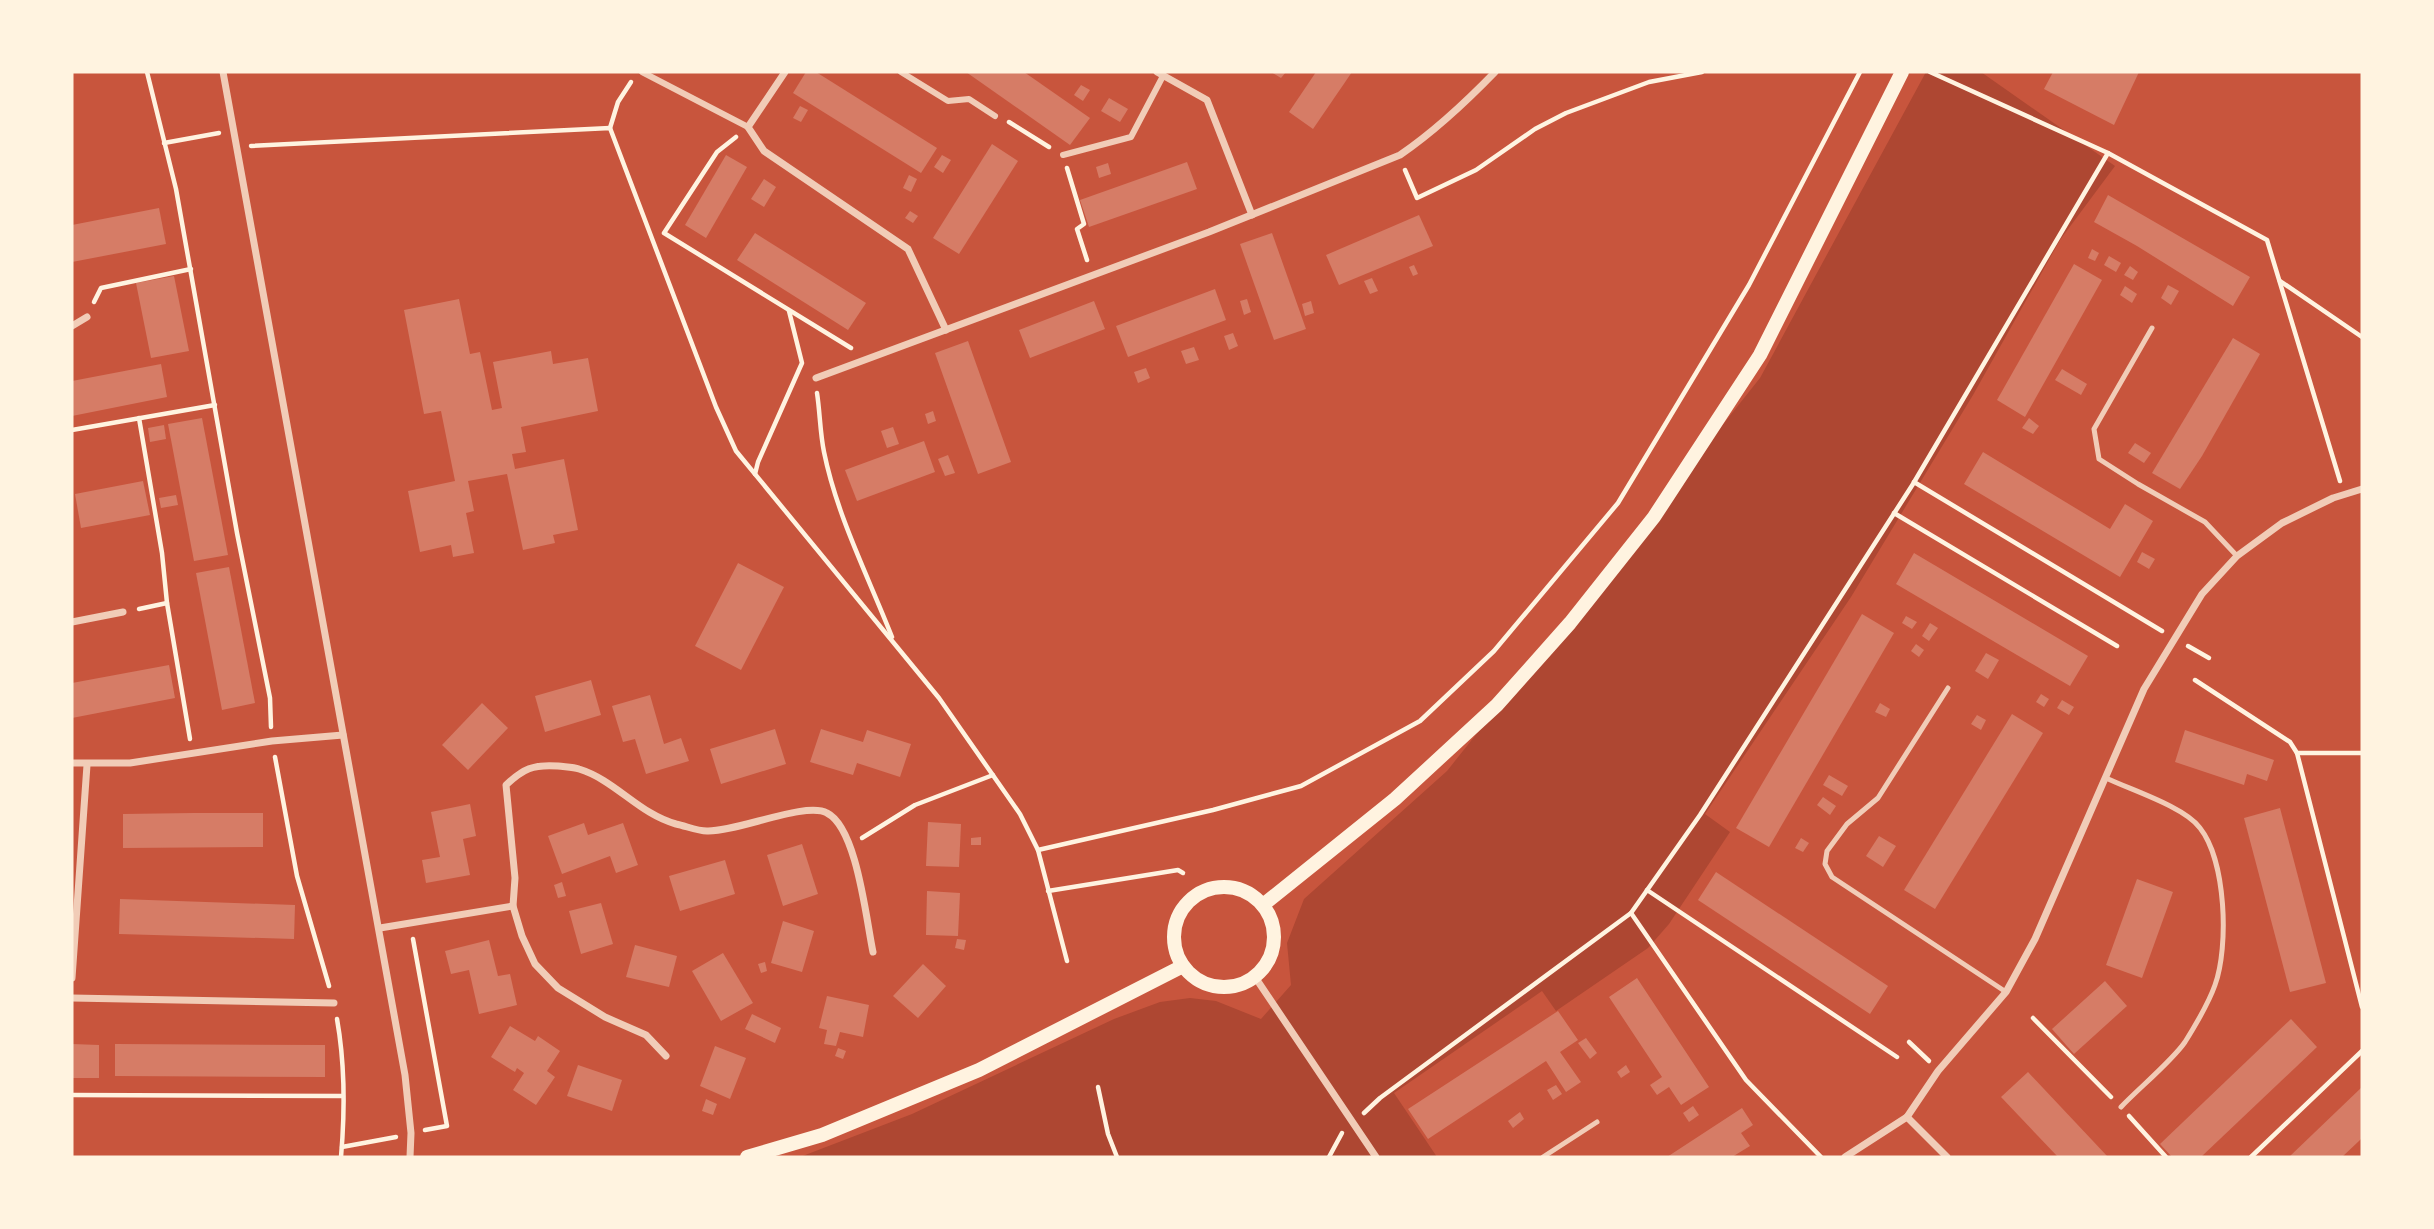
<svg xmlns="http://www.w3.org/2000/svg" width="2434" height="1229" viewBox="0 0 2434 1229" font-family="'Work Sans',sans-serif">
<rect width="100%" height="100%" fill="#c8553d"/>
<polygon fill="#ae4732" points="1926,72 1981,72 2115,166 2060,240 1973,395 1851,597 1705,814 1730,832 1669,924 1648,948 1556,1011 1542,991 1394,1093 1437,1157 800,1157 912,1114 1114,1019 1160,1002 1190,998 1216,1001 1261,1019 1291,985 1287,943 1304,899 1447,771 1760,378"/>
<g fill="#d67c66">
<polygon points="806,72 816,72 937,148 921,173 793,93"/>
<polygon points="966,72 1024,72 1090,118 1070,145"/>
<polygon points="1271,72 1286,72 1281,78"/>
<polygon points="1316,72 1352,72 1313,129 1289,112"/>
<polygon points="2053,72 2139,72 2114,125 2044,89"/>
<polygon points="1081,85 1090,90 1083,101 1074,95"/>
<polygon points="1109,98 1128,109 1120,122 1101,111"/>
<polygon points="800,106 808,110 801,122 793,118"/>
<polygon points="992,144 1018,161 959,254 933,238"/>
<polygon points="726,155 747,167 706,238 685,225"/>
<polygon points="942,155 951,160 943,173 934,167"/>
<polygon points="1187,162 1197,189 1089,227 1080,200"/>
<polygon points="1108,163 1111,174 1099,178 1096,167"/>
<polygon points="909,175 917,179 911,192 903,188"/>
<polygon points="764,179 776,187 764,207 751,199"/>
<polygon points="2108,195 2250,277 2233,306 2137,246 2094,222"/>
<polygon points="159,208 166,244 72,262 72,225"/>
<polygon points="910,211 918,216 913,223 905,218"/>
<polygon points="1419,215 1433,246 1339,285 1326,255"/>
<polygon points="755,233 866,303 848,330 737,260"/>
<polygon points="1272,233 1306,329 1274,340 1240,244"/>
<polygon points="2092,249 2099,253 2095,261 2088,258"/>
<polygon points="2109,256 2121,263 2116,272 2104,265"/>
<polygon points="2074,264 2102,280 2025,417 1997,400"/>
<polygon points="1414,265 1418,274 1413,276 1409,267"/>
<polygon points="2130,266 2138,272 2133,280 2124,275"/>
<polygon points="174,276 189,351 151,358 136,283"/>
<polygon points="1372,278 1378,291 1370,294 1364,281"/>
<polygon points="2168,285 2179,291 2171,305 2161,298"/>
<polygon points="2125,286 2137,294 2132,303 2120,295"/>
<polygon points="1215,289 1226,320 1128,357 1116,326"/>
<polygon points="459,299 470,354 480,352 492,410 502,408 493,362 551,351 553,364 588,358 598,411 521,427 526,452 512,454 515,469 564,459 578,530 553,535 555,543 523,550 507,474 468,481 474,511 466,513 474,553 453,557 451,545 420,552 408,491 455,481 441,411 424,414 404,310"/>
<polygon points="1247,299 1251,312 1244,315 1240,301"/>
<polygon points="1094,301 1105,329 1030,358 1019,330"/>
<polygon points="1311,301 1314,313 1305,316 1302,304"/>
<polygon points="1233,333 1238,346 1229,350 1224,336"/>
<polygon points="2233,338 2260,354 2202,456 2180,489 2152,473"/>
<polygon points="968,341 1011,462 978,474 935,353"/>
<polygon points="1194,347 1199,360 1186,364 1181,351"/>
<polygon points="161,364 167,397 72,416 72,381"/>
<polygon points="1146,368 1150,378 1138,383 1134,372"/>
<polygon points="2062,369 2087,384 2081,395 2055,380"/>
<polygon points="933,411 936,421 928,424 925,414"/>
<polygon points="202,418 228,555 194,561 168,424"/>
<polygon points="2029,418 2039,426 2033,434 2022,428"/>
<polygon points="164,425 166,439 150,442 148,428"/>
<polygon points="893,427 899,444 887,448 881,431"/>
<polygon points="924,441 935,472 857,501 845,470"/>
<polygon points="2135,443 2151,453 2144,463 2128,453"/>
<polygon points="1983,452 2110,529 2125,504 2153,521 2120,577 1964,484"/>
<polygon points="948,455 955,473 945,476 938,459"/>
<polygon points="143,481 150,515 81,528 75,494"/>
<polygon points="176,495 178,505 161,508 159,498"/>
<polygon points="2142,552 2155,559 2149,569 2137,562"/>
<polygon points="1914,553 2088,656 2070,686 1896,584"/>
<polygon points="738,563 784,587 741,670 695,646"/>
<polygon points="229,567 255,703 222,710 196,573"/>
<polygon points="1862,614 1894,633 1769,847 1736,828"/>
<polygon points="1906,616 1917,622 1912,629 1902,623"/>
<polygon points="1930,623 1938,628 1929,641 1922,636"/>
<polygon points="1916,644 1924,650 1919,657 1911,651"/>
<polygon points="1986,653 1999,660 1988,679 1975,671"/>
<polygon points="169,665 175,698 72,718 72,683"/>
<polygon points="591,680 601,715 545,732 535,696"/>
<polygon points="2041,694 2049,699 2044,707 2036,702"/>
<polygon points="650,695 664,744 681,738 689,761 646,774 635,739 623,742 612,706"/>
<polygon points="2062,700 2074,707 2069,715 2057,708"/>
<polygon points="482,703 508,728 468,770 442,745"/>
<polygon points="1880,703 1890,709 1886,717 1875,712"/>
<polygon points="2012,714 2043,733 1935,909 1904,890"/>
<polygon points="1977,715 1986,720 1981,730 1971,724"/>
<polygon points="775,729 786,764 721,784 710,749"/>
<polygon points="821,729 863,742 867,730 911,744 900,777 857,763 853,775 810,762"/>
<polygon points="2185,730 2274,760 2267,781 2247,774 2244,785 2175,762"/>
<polygon points="1829,775 1848,786 1842,796 1823,785"/>
<polygon points="1823,797 1836,806 1830,815 1817,805"/>
<polygon points="470,804 476,836 463,839 470,875 426,883 422,860 440,857 431,812"/>
<polygon points="2280,808 2326,983 2290,992 2244,818"/>
<polygon points="193,813 263,813 263,847 123,848 123,814"/>
<polygon points="928,822 961,824 959,867 926,866"/>
<polygon points="584,823 588,835 623,823 638,865 616,873 610,856 562,874 548,836"/>
<polygon points="1879,836 1896,846 1883,867 1866,856"/>
<polygon points="981,837 981,845 971,845 971,838"/>
<polygon points="1801,838 1809,843 1803,852 1795,848"/>
<polygon points="802,844 818,894 783,906 767,855"/>
<polygon points="725,860 735,894 680,911 669,876"/>
<polygon points="1716,872 1888,986 1870,1014 1698,900"/>
<polygon points="2137,879 2173,892 2142,978 2106,965"/>
<polygon points="562,882 566,896 558,898 554,885"/>
<polygon points="927,891 960,893 958,936 926,935"/>
<polygon points="120,899 295,905 294,939 119,934"/>
<polygon points="601,903 613,944 581,954 569,911"/>
<polygon points="783,921 814,931 802,972 771,963"/>
<polygon points="957,939 966,940 964,950 955,948"/>
<polygon points="489,940 498,976 510,974 517,1005 479,1014 469,970 451,974 445,951"/>
<polygon points="635,945 677,956 669,987 626,977"/>
<polygon points="723,953 753,1003 721,1021 692,971"/>
<polygon points="765,962 767,971 761,973 758,964"/>
<polygon points="923,964 946,986 918,1018 893,996"/>
<polygon points="1637,978 1709,1087 1681,1105 1669,1087 1657,1095 1650,1085 1662,1077 1609,997"/>
<polygon points="2105,981 2127,1006 2074,1054 2052,1029"/>
<polygon points="827,996 869,1005 863,1037 840,1032 836,1046 824,1044 827,1030 819,1028"/>
<polygon points="1558,1011 1578,1040 1560,1052 1581,1082 1566,1092 1546,1061 1428,1139 1408,1109"/>
<polygon points="752,1014 781,1028 775,1043 745,1029"/>
<polygon points="2291,1019 2317,1047 2201,1157 2172,1157 2160,1144"/>
<polygon points="510,1026 535,1041 538,1036 560,1051 547,1071 555,1077 536,1105 513,1090 524,1073 517,1068 515,1072 491,1057"/>
<polygon points="1586,1038 1597,1053 1590,1059 1578,1043"/>
<polygon points="72,1044 99,1045 99,1078 72,1078"/>
<polygon points="115,1044 325,1045 325,1077 115,1076"/>
<polygon points="715,1046 746,1058 730,1099 700,1086"/>
<polygon points="838,1048 846,1051 843,1059 835,1056"/>
<polygon points="578,1065 622,1080 612,1111 567,1096"/>
<polygon points="1626,1065 1630,1072 1621,1078 1617,1072"/>
<polygon points="2028,1072 2108,1157 2058,1157 2001,1097"/>
<polygon points="1556,1085 1562,1094 1553,1100 1547,1090"/>
<polygon points="2362,1087 2362,1138 2359,1141 2342,1157 2289,1157"/>
<polygon points="706,1099 717,1104 713,1115 702,1111"/>
<polygon points="1693,1106 1699,1115 1689,1122 1683,1113"/>
<polygon points="1742,1108 1753,1125 1741,1133 1750,1146 1732,1157 1667,1157"/>
<polygon points="1520,1112 1524,1119 1513,1128 1508,1121"/>
</g>
<g fill="none" stroke-linecap="round" stroke-linejoin="round">
<g stroke="#fff3e0" stroke-width="4.5">
<polyline points="147,72 176,189 237,533 270,698 271,727"/>
<polyline points="1930,72 2108,153 2267,240 2340,481"/>
<polyline points="1009,122 1049,147"/>
<polyline points="610,128 618,102 631,82"/>
<polyline points="736,137 717,152 664,233 851,348"/>
<polyline points="164,143 219,133"/>
<polyline points="251,146 610,128 716,407 736,451 939,698 1020,814 1038,850 1067,961"/>
<polyline points="1067,168 1084,224 1077,229 1087,260"/>
<polyline points="1405,170 1417,198 1476,170 1535,129 1566,113 1649,82 1702,72"/>
<polyline points="2280,281 2362,337"/>
<polyline points="94,302 101,288 191,269"/>
<path d="M817 393C820 412 820 433 824 452 837 516 868 576 892 637"/>
<polyline points="139,418 162,553 167,603"/>
<polyline points="72,430 215,405"/>
<polyline points="755,474 758,462 802,363 789,311"/>
<polyline points="1914,482 2162,631"/>
<polyline points="1894,513 2117,646"/>
<polyline points="139,609 167,603 190,739"/>
<polyline points="2188,646 2209,658"/>
<polyline points="2195,680 2290,742 2297,753 2362,753"/>
<polyline points="2297,753 2362,1007"/>
<polyline points="275,757 297,876 329,986"/>
<polyline points="862,838 915,805 993,775"/>
<polyline points="1038,850 1213,810 1301,786 1420,721 1494,651 1618,503 1749,285 1860,72"/>
<polyline points="1647,890 1897,1057"/>
<polyline points="1048,891 1178,870 1183,873"/>
<polyline points="1631,913 1746,1080 1821,1157"/>
<polyline points="413,939 447,1126 425,1130"/>
<polyline points="2033,1018 2111,1097"/>
<path d="M337 1019C345 1064 345 1111 341 1157"/>
<polyline points="1909,1042 1929,1061"/>
<polyline points="1098,1087 1108,1134 1117,1157"/>
<polyline points="72,1095 343,1096"/>
<polyline points="1364,1113 1380,1098 1631,913 1700,815 1913,484 2108,153"/>
<polyline points="2129,1116 2166,1157"/>
<polyline points="342,1147 396,1137"/>
<polyline points="1329,1157 1342,1133"/>
<polyline points="2251,1157 2362,1051"/>
</g>
<g stroke="#f1ccb7" stroke-width="5">
<polyline points="2152,328 2094,429 2099,459 2138,484 2205,522 2237,556"/>
<polyline points="1948,688 1878,798 1847,824 1827,851 1825,864 1832,877 2006,992"/>
<path d="M2106 778C2131 790 2185 807 2200 828 2226 861 2229 946 2215 985 2209 1002 2195 1026 2185 1042 2172 1061 2138 1089 2121 1107"/>
<polyline points="1543,1157 1597,1122"/>
</g>
<g stroke="#f1ccb7" stroke-width="6">
<polyline points="642,72 748,127"/>
<polyline points="901,72 948,101 969,99 995,116"/>
<polyline points="1063,155 1131,137 1163,76"/>
</g>
<g stroke="#f1ccb7" stroke-width="7">
<polyline points="223,72 405,1075 411,1133 410,1157"/>
<polyline points="785,72 748,127 764,151 908,249 946,330"/>
<polyline points="1157,72 1207,100 1252,215"/>
<polyline points="72,326 87,317"/>
<path d="M816 378 1209 232 1400 155C1435 131 1465 103 1495 72"/>
<polyline points="72,622 123,612"/>
<polyline points="72,763 130,763 272,741 343,735"/>
<polyline points="380,928 513,906"/>
<polyline points="1255,977 1376,1157"/>
<polyline points="72,978 87,765"/>
<polyline points="72,998 334,1003"/>
<path d="M666 1056 646 1035 605 1017 558 988 535 964 522 936 513 906 515 878 506 785C523 769 533 764 558 766 565 767 573 767 579 769 615 780 639 814 676 824 686 826 697 831 707 831 737 832 806 801 827 813 857 828 866 919 873 952"/>
<polyline points="1907,1117 1947,1157"/>
<polyline points="1845,1157 1907,1117 1938,1071 2006,992 2035,939 2144,689 2202,594 2237,556 2282,523 2333,498 2362,489"/>
</g>
<g stroke="#fff3e0" stroke-width="14">
<circle cx="1224" cy="937" r="50"/>
<polyline points="1263,905 1395,799 1497,705 1570,623 1654,517 1760,355 1902,72"/>
<polyline points="747,1157 822,1135 979,1070 1183,966"/>
</g>
</g>
<rect width="2434" height="1229" fill="none" stroke="#fff3e0" stroke-width="147"/>
</svg>
